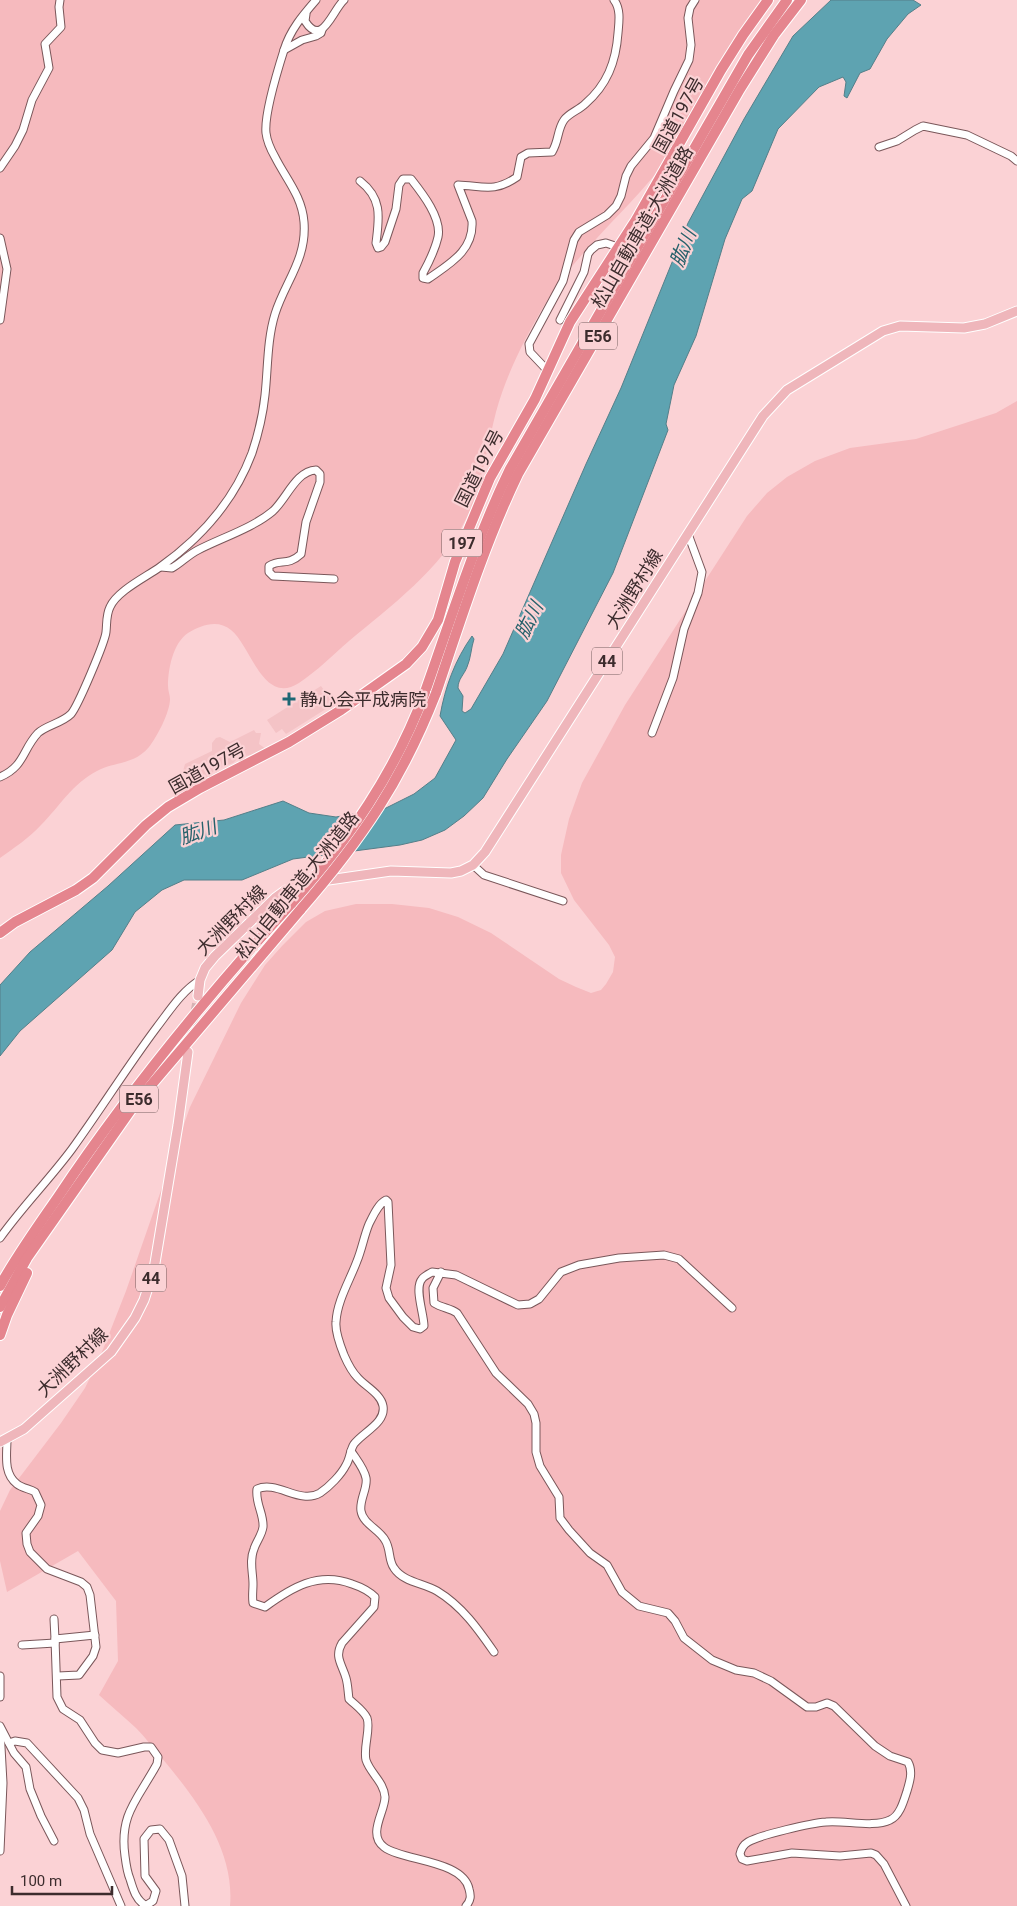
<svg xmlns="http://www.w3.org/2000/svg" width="1017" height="1906" viewBox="0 0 1017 1906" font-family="Roboto,'Noto Sans JP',sans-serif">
<rect width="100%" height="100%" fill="#fbd2d5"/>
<g fill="#f4c3c6">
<polygon points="321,686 326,693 332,693 337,702 286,734 282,729 276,733 267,720"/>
<polygon points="254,730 256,733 261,733 259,744 266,749 257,754 239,757 233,763 215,770 203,781 194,785 190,774 186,774 183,771 185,764 212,751 212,743 216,738 220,737 230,742"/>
</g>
<g fill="#f6babe">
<path d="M0 0H770C734 57 701 117 659 170 623 214 579 251 548 299 527 334 507 372 496 412 487 447 482 486 466 519 442 568 390 607 349 641 333 655 317 671 299 683 263 706 251 646 231 630 218 619 201 625 188 633 173 643 168 669 168 686 168 691 170 695 170 699 170 712 157 737 149 747 134 765 116 761 97 771 72 784 60 806 41 825 29 838 14 848 0 858Z"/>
<path d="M1017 401V1906H230C235 1849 196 1799 161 1757 153 1748 145 1737 136 1728 124 1717 111 1706 99 1695L118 1661 116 1601 78 1551 7 1592 0 1561V1511L10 1490 61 1423 85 1388 100 1357 126 1291 190 1107 241 1003 265 965 282 946 306 922 325 911 356 904H392L429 908 458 917 491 933 559 979 576 987 591 993 601 990 606 984 613 972 615 957 609 945 574 900 561 873V855L569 819 582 783 625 705 747 516 767 493 787 477 815 461 850 448 916 439 996 413Z"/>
</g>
<path fill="#5ea3b1" stroke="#547f89" d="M831 0H913L921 5 908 14 887 39 870 69 860 73 847 98 844 96 846 82 843 77 819 87 778 129 752 191 742 199 725 239 696 336 674 385 666 424 668 430 613 573 547 701 507 759 483 798 464 816 445 830 422 840 400 845 293 859 242 880H184L162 890 135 912 112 950 20 1031 0 1056V985L30 952 108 886 175 825 224 820 283 801 309 813 336 817 386 808 414 794 435 778 456 740 440 716C445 687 455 660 472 636L474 639C471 648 471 658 467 667 464 675 458 679 458 688L463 696 462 711 465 713 471 709 503 654 586 464 621 388 688 223 744 119 793 36Z"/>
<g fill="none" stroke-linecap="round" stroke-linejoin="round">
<polyline stroke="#d5b1b3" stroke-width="9" stroke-dasharray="9 4.5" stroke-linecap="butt" points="190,1039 198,996"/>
<g stroke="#7a575a" stroke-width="9">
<g id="minor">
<path d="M316 0C303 15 290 30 284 50L302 40 316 36 321 33 322 30"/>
<path d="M306 14 305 21C322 48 332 11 344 0"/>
<polyline points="879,147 897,141 915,130 923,126 967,135 1011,156 1017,161"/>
<polyline points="0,168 15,146 23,130 32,100 49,68 45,44 61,27 59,7 60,0"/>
<path d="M360 181C383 199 379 218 376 243L378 248 381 247 385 242 396 209 399 185 403 179H411C422 193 442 218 438 237 435 250 429 262 423 273V278L428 279C449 264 474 251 472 221L458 185C483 186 494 193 517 177L521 157 528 153 552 152C559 141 557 130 564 120 569 113 579 110 585 104 607 85 616 62 618 33 619 22 621 9 614 0"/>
<polyline points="0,238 7,269 0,320"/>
<polyline points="560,320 584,272 588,254 591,250 597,245 606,243 618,247"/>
<polyline points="548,371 530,352 529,344 563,281 574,240 579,232 607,215 616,206 621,196 626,176 631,166 654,138 674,91 689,60 691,45 688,18 690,8 695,0"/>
<path d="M161 567 172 568C181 563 188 555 198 550 221 538 253 528 273 511 287 498 296 471 316 470L320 474V482L306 522 301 554C287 567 281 558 269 566V572L273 576 334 579"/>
<polyline points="652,733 673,678 684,629 698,593 702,572 688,534"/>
<path d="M0 777C25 766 22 750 38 733 47 725 62 723 71 714 78 706 105 642 106 632 107 623 106 615 110 607 117 591 146 577 160 567 201 538 234 501 252 453 258 435 263 414 265 395 268 368 267 340 275 314 285 282 307 259 304 222 302 196 286 179 275 157 271 150 267 141 266 133 264 114 278 69 284 50"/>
<polyline points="473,865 484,875 563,901"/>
<path d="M0 1238C22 1207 49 1180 72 1149 101 1109 127 1067 157 1027 170 1010 182 991 200 980"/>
<path d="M441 1272 433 1288 434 1303C442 1308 450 1308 457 1313L496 1373 528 1404 534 1414 536 1423V1452L540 1466 559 1497 560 1518 569 1530 590 1553 607 1565 622 1592 639 1606 668 1613 675 1621 684 1638 712 1660 736 1670 754 1673 771 1681 807 1707H816L827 1703 834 1706 875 1746 890 1756 908 1762C913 1771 910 1781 907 1791 904 1800 900 1816 890 1820 874 1828 844 1820 826 1822 811 1823 760 1835 748 1842 743 1845 741 1849 740 1854L742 1859 747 1861 792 1853 840 1856 871 1853 876 1855 884 1864 906 1906"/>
<path d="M7 1439C7 1455 3 1473 17 1484 22 1488 30 1489 35 1492L41 1505 38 1516 26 1533 27 1544 30 1552 47 1569 81 1582 87 1587 90 1595 96 1647 93 1656 79 1675 58 1676"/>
<path d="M351 1451C356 1459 364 1468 366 1478 368 1488 359 1500 361 1511 363 1524 379 1529 385 1540 391 1549 388 1560 394 1568 403 1582 423 1583 437 1591 462 1606 478 1629 494 1652"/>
<polyline points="54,1619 55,1639 95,1635"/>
<path d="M55 1639 57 1697 63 1709 80 1720 95 1743 102 1750 118 1753 144 1747H151L158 1757 157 1764C138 1799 119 1814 125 1856 126 1864 127 1872 130 1879 133 1889 136 1900 145 1905"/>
<polyline points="22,1645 55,1643"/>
<polyline points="0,1676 0,1697"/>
<polyline points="0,1726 14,1753 26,1767 30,1789 41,1816 54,1841"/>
<polyline points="9,1743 15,1741 27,1743 78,1798 84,1810 90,1834 121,1906"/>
<polyline points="0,1851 3,1783 0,1729"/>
<polyline points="145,1906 153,1901 156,1891 145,1876 144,1839 151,1830 160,1829 169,1840 182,1876 185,1906"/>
<path d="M466 1906C471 1900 471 1896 469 1889 463 1860 402 1861 384 1847 367 1834 385 1812 385 1797 384 1782 370 1773 366 1760 363 1747 371 1729 367 1718 363 1710 355 1705 349 1699 348 1692 348 1685 346 1678 342 1664 334 1657 342 1643L374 1607 375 1597C368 1590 361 1587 352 1584 318 1571 291 1588 265 1607L253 1603C252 1596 253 1591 253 1584 253 1572 249 1561 254 1549 256 1542 262 1535 263 1527 264 1514 255 1503 257 1489 277 1480 300 1505 320 1493 329 1487 341 1475 346 1465 350 1459 350 1450 354 1444 363 1432 386 1423 383 1406 381 1394 365 1386 358 1378 352 1372 347 1362 344 1355 340 1345 335 1332 336 1322 337 1301 350 1280 357 1261 362 1249 364 1236 369 1224 373 1216 378 1204 386 1200L388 1202 391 1265 386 1288 389 1298 403 1317 413 1327 420 1329 424 1326C424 1314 414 1288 422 1279 424 1276 429 1274 432 1272L456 1275 518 1305 530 1304 539 1299 561 1272 579 1265 619 1258 664 1255 679 1259 732 1308"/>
</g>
</g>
<g stroke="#fff" stroke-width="11">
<g id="major">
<polyline points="198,996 200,980 205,968 215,956 275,898 286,890 301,884 391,871 451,873 461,871 473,865 485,852 763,416 787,390 883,331 900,326 964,328 985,324 1017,311"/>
<polyline points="0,1442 24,1429 111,1352 135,1318 144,1300 154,1269 178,1125 188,1052"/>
</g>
</g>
<g stroke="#fff" stroke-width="12">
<g id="highway">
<path d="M425 692C452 616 475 541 510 469L748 55 787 0"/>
<path d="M436 693C461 619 484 545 518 474L740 89 774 35 801 0"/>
<polyline points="0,933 15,922 76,890 93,878 146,825 168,807 200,788 289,742 341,710 406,664 422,647 438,620 455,562 490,478 535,399 570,322 636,220 721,70 743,35 768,0"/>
<path d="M0 1286C17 1255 38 1226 58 1197 128 1092 207 996 292 903"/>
<polyline points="0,1307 27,1258 135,1104 301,909"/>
<polyline points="0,1335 7,1315 27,1273"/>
</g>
</g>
<use href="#minor" stroke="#fff" stroke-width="7"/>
<use href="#major" stroke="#efb6bb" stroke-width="9"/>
<use href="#highway" stroke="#e5858e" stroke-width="10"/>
<g stroke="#fff" stroke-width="12" stroke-linecap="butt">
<g id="highway-bridge">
<path d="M292 903C349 839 395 773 425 692"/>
<path d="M301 909C362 839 402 780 436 693"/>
</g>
</g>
<use href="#highway-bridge" stroke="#e5858e" stroke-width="10"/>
</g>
<path fill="#1e6774" stroke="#fbd2d5" stroke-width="2" d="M286.5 691.5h5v5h5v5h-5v5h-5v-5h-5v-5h5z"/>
<g text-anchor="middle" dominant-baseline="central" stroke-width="4.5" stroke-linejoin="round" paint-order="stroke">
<g fill="#fbd2d5" stroke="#755e5f" stroke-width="1">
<rect x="579" y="322.5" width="38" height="27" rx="4"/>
<rect x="442" y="529.5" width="40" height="27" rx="4"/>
<rect x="592" y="647.5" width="30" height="27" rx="4"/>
<rect x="120" y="1085.5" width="38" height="27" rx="4"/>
<rect x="136" y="1264.5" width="30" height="27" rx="4"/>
</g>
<g font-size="16" font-weight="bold" fill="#3c2c2d">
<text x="598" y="336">E56</text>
<text x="462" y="543">197</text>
<text x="607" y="661">44</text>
<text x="139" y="1099">E56</text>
<text x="151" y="1278">44</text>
</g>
<g font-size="18" fill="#3c2c2d" stroke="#fbd2d5">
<text transform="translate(678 115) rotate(-61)">国道197号</text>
<text transform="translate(642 227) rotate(-60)">松山自動車道;大洲道路</text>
<text transform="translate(479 468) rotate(-63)">国道197号</text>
<text transform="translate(634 589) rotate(-58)">大洲野村線</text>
<text transform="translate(207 768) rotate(-29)">国道197号</text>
<text transform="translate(297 885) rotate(-51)">松山自動車道;大洲道路</text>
<text transform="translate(231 920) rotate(-45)">大洲野村線</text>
<text transform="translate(72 1362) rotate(-44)">大洲野村線</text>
</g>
<g font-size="18" fill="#3c2c2d" stroke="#fbd2d5" text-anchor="start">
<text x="300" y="699">静心会平成病院</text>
</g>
<g font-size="19" font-style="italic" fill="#27616b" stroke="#fbd2d5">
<text transform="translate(683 248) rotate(-68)">肱川</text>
<text transform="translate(529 620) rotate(-63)">肱川</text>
<text transform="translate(198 832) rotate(-19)">肱川</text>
</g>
</g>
<path d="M12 1886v8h100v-8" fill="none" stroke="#3c2c2d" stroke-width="2.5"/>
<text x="20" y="1886" font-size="15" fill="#3c2c2d" stroke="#fbd2d5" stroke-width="4" paint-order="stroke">100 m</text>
</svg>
